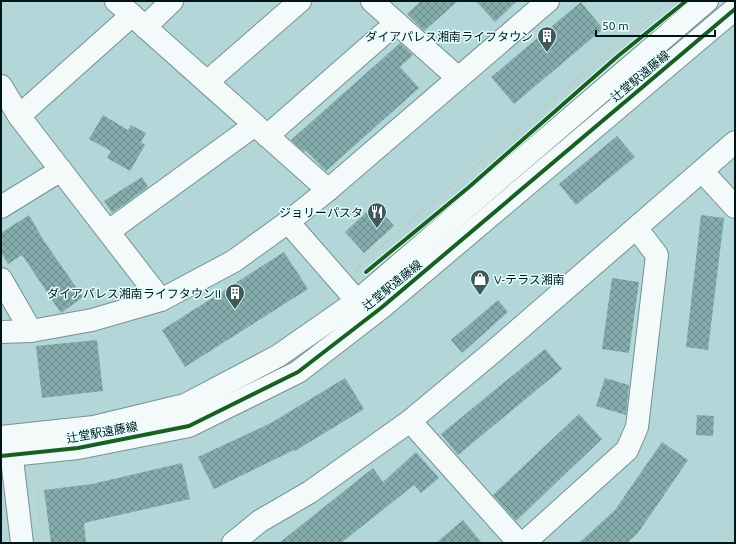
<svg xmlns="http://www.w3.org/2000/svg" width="736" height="544" viewBox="0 0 736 544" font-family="Ubuntu,'Noto Sans JP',sans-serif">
<defs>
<pattern id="building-cross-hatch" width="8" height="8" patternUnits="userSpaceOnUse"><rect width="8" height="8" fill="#84acad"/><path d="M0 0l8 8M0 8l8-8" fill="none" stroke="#6a8b8c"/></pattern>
</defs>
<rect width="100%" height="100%" fill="#b3d7d8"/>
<g fill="url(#building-cross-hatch)">
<polygon points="421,1 458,1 424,31 407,14"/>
<polygon points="476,1 517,1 495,22"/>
<polygon points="581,2 603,29 514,104 491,77"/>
<polygon points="400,43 413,55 400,67 419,88 326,171 305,150 304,152 291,140"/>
<polygon points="103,115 128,130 131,125 146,133 141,142 145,145 130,171 107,158 111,151 89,139"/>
<polygon points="617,136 635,157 576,205 559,184"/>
<polygon points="142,177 148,187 112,213 104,201"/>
<polygon points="375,204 394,226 364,253 345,232"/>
<polygon points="29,215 44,241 83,297 61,313 22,255 8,264 1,252 1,233"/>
<polygon points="701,215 724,218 708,350 686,347"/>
<polygon points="284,252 308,289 185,367 162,330"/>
<polygon points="612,278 639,282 629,353 602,349"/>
<polygon points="498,300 508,312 462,353 451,340"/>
<polygon points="97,340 103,391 42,398 36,346"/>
<polygon points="545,349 562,369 458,455 441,434"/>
<polygon points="345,378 364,409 295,451 294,450 214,489 198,457 271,423"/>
<polygon points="605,378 629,385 626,415 596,406"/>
<polygon points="579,414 602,439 516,521 493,495"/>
<polygon points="697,415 714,416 713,436 696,435"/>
<polygon points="662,442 688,460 638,533 627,543 579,543 615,510"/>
<polygon points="416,452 439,478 421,493 414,485 341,543 279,543 373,468 383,482"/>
<polygon points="182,463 190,499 84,523 86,543 51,543 44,490 92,484"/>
<polygon points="463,520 482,543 436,543"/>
</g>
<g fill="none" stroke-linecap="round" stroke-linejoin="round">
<g stroke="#749192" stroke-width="24">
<g id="minor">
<polyline points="116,1 328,190"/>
<polyline points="372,1 458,78"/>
<polyline points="145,27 172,1"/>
<polyline points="207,82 300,1"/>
<polyline points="1,86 19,116 161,300"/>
<polyline points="19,116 132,15"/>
<polyline points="267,136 396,23"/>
<polyline points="702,171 735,207"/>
<polyline points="1,207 61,170"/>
<polyline points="288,222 357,301"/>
<polyline points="109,231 255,125"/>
<polyline points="1,279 31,331"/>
<polyline points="1,332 31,331 92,320 161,300 234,261 288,222 328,190 548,1"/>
<polyline points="410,421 519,543"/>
<polyline points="1,437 94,427 185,405 278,356 357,301 707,1"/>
<polyline points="10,442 22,543"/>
<polyline points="1,456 78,448 189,426 298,372 381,308 735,9"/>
<polyline points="233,543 260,521 310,492 410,421 494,351 735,142"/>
<polyline points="524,543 627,450 637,427 657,255 637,229"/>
</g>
</g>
<g stroke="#c0caca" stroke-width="2.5" stroke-dasharray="4 2" stroke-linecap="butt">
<polyline points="357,272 356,268 669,1"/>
<polyline points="320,295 327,298"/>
<polyline points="40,522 37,479 47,471"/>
</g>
<use href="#minor" stroke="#f4f9f9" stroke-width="22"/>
<g stroke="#e5feff" stroke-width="6">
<g id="cycleway">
<polyline points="366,272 469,187 618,56 686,1"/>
<polyline points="1,456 78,448 189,426 298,372 381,308 735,9"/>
</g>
</g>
<use href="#cycleway" stroke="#1b5e20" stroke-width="4"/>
</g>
<defs>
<g id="building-pin" transform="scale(1)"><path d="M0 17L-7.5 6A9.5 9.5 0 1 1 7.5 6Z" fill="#3f595a" stroke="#e5feff"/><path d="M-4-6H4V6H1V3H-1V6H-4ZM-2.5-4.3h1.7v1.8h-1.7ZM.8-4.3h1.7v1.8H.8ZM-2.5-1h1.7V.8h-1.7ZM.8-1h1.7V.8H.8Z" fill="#fff"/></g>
<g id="restaurant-pin" transform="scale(1)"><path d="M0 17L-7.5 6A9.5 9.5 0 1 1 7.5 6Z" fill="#3f595a" stroke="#e5feff"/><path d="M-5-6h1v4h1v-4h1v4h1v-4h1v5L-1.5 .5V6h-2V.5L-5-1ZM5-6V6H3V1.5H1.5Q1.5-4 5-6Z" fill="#fff"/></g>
<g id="shop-pin" transform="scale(1)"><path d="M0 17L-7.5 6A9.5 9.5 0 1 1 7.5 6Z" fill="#3f595a" stroke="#e5feff"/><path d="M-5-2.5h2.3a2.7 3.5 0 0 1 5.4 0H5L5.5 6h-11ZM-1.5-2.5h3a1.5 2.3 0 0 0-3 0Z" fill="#fff"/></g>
</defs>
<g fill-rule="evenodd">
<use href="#building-pin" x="547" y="36"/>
<use href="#restaurant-pin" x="377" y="212"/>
<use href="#shop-pin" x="480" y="279"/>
<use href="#building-pin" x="235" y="293"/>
</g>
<g text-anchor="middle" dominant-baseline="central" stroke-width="3" stroke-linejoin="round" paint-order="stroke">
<g font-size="12" fill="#001516" stroke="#e5feff" text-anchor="end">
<text x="533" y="36">ダイアパレス湘南ライフタウン</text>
<text x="363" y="212">ジョリーパスタ</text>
<text x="494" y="279" text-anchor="start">V-テラス湘南</text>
<text x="221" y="293">ダイアパレス湘南ライフタウンII</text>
</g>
<g font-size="12" fill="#001516" stroke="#e5feff">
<text transform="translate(640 76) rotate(-40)">辻堂駅遠藤線</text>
<text transform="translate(392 285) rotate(-39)">辻堂駅遠藤線</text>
<text transform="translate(102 432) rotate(-10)">辻堂駅遠藤線</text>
</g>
</g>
<rect width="736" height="544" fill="none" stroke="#001516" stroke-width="4"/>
<path d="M596 30v6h119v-6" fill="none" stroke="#001516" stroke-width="2"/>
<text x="602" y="30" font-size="12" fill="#001516" stroke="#e5feff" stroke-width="3" paint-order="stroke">50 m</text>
</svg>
